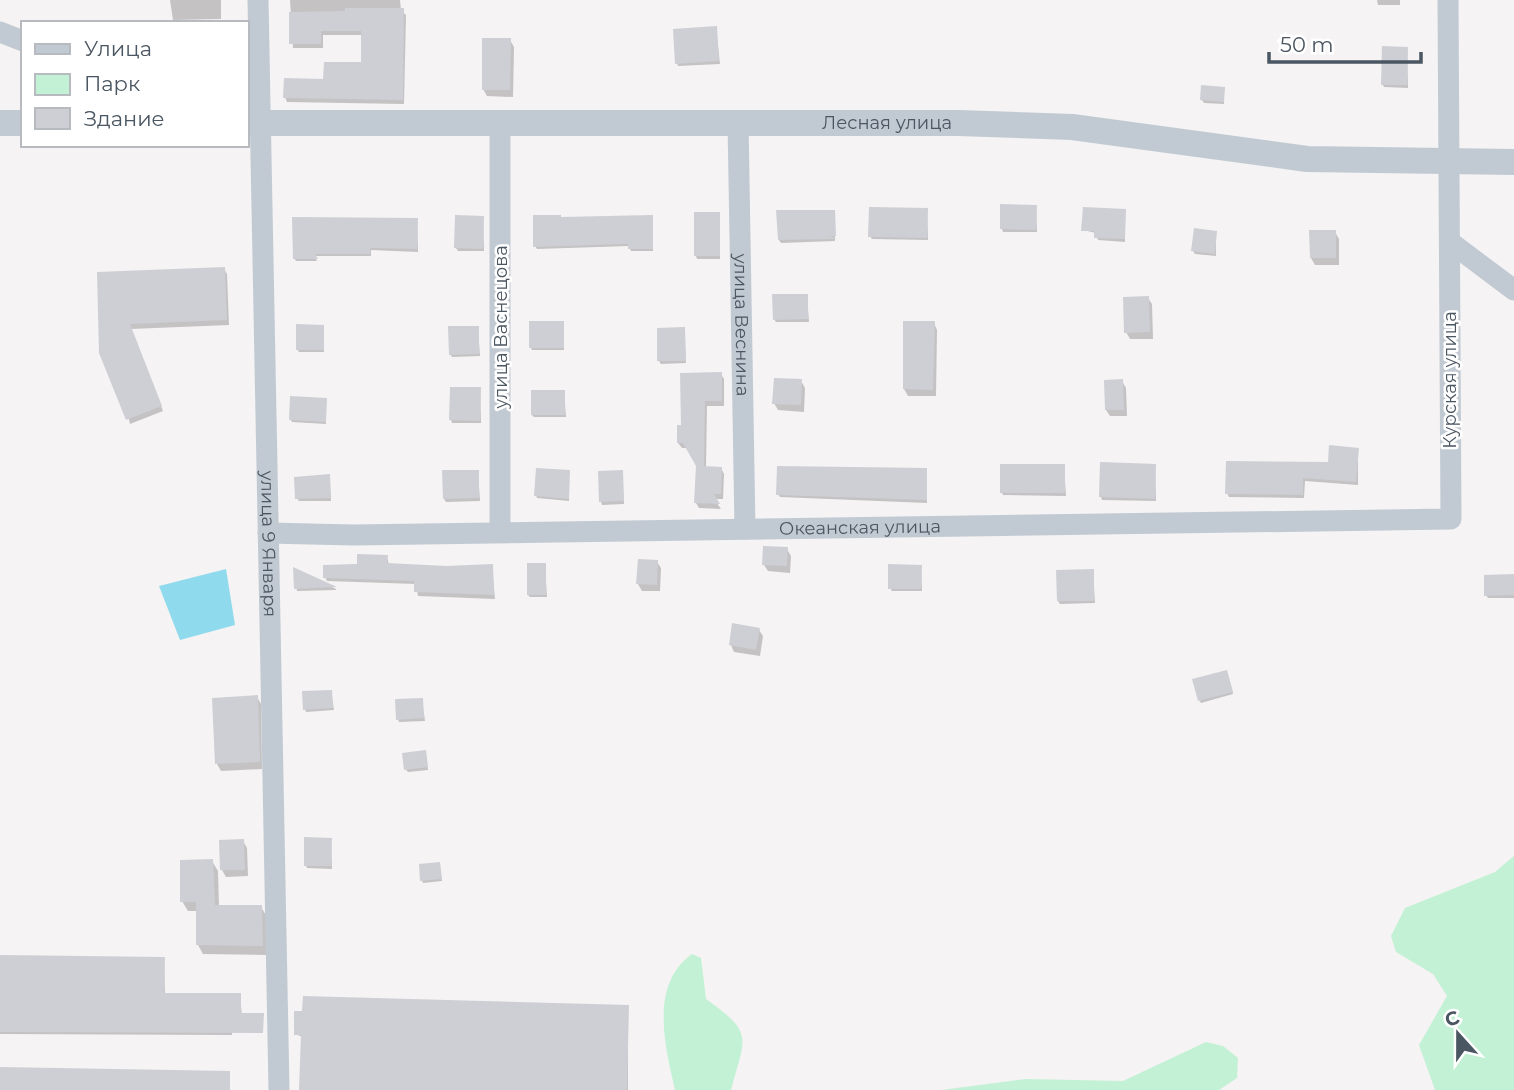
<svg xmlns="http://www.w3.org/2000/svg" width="1514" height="1090" viewBox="0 0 1514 1090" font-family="Montserrat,sans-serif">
<rect width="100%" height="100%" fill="#f5f3f3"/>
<g fill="#c3f1d5">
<polygon points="1514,856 1514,1090 1435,1090 1419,1045 1447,996 1433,974 1396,952 1391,936 1405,908 1495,872"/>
<path d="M692 954 701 958 706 999C755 1034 745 1036 731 1090H675C665 1046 649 985 692 954Z"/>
<polygon points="1206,1042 1223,1046 1238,1058 1237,1078 1219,1090 941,1090 1026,1079 1123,1081"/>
</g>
<polygon fill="#90daee" points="226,569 235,625 180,640 159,586"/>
<g fill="#0003">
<polygon points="170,0 221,0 221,19 173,20"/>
<polygon points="290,0 400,0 401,10 406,15 404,104 287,102 285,97 363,64 363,35 323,35 323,48 293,48"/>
<polygon points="1377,0 1400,0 1400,5 1378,5"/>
<polygon points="716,28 720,64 678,66 677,63"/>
<polygon points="510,40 514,47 513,97 487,96 483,89"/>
<polygon points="1407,49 1408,88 1384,87 1383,85"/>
<polygon points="1224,88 1224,104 1204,103 1202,100"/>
<polygon points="1036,207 1037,232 1003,232 1002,229"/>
<polygon points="927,209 928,240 872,239 870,236"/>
<polygon points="1125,211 1125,242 1098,240 1096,233 1083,230"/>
<polygon points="834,212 835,241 781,243 779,240"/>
<polygon points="719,213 720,259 697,259 696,256"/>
<polygon points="652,216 653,251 631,251 629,246 537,249 535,246 561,219"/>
<polygon points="483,218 484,251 458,251 456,248"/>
<polygon points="417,219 418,252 371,250 371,256 314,256 317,261 296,261 294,258"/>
<polygon points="1335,232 1339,239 1339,265 1315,265 1311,258"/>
<polygon points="1216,233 1216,256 1195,254 1193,251"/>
<polygon points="224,269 227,274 229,325 131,329 163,411 130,424 98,274"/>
<polygon points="807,296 809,322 776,322 774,319"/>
<polygon points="1148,298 1152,304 1153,339 1130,339 1126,332"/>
<polygon points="563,322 564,350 532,350 531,348"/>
<polygon points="934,323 937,330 936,396 908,396 904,389"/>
<polygon points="323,327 324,352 299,352 297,349"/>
<polygon points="478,328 480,356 452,357 450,354"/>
<polygon points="684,329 686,363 661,364 659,361"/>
<polygon points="721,374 724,379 724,406 707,406 706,468 721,468 724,474 723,499 714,499 721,509 699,508 696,503 698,466 688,448 682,448 678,443 682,427"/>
<polygon points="801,381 805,388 804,412 778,410 774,403"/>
<polygon points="1122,381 1126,388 1127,416 1110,416 1106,410"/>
<polygon points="480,389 481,423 452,423 451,420"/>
<polygon points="564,392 566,417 534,417 532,415"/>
<polygon points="326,400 326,424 292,422 290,419"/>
<polygon points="1358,449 1358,485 1305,481 1304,498 1229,497 1227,493 1329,464"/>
<polygon points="1064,466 1066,496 1003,495 1002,493"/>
<polygon points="1155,466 1156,501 1102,500 1101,497"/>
<polygon points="926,470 927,503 780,497 778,494"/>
<polygon points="478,471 480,501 446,502 444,499"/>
<polygon points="569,472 569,501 537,498 536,495"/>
<polygon points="622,472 624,504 602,505 601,502"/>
<polygon points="329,476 331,501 299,501 297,498"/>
<polygon points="787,549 791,556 790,573 768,571 764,565"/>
<polygon points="387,557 389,565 446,568 492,566 495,599 418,596 416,584 327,581 325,577"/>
<polygon points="657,562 661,568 660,591 642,591 638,584"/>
<polygon points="545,565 547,597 530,597 528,595"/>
<polygon points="921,567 922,591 892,591 890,588"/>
<polygon points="294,569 336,589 336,590 297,591"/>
<polygon points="1093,571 1095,603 1060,604 1058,601"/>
<polygon points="1514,576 1514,598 1488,598 1486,595"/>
<polygon points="759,630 763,636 760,656 734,652 731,645"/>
<polygon points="1228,675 1233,694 1201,703 1199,700"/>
<polygon points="331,691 334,710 306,712 305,709"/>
<polygon points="257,697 261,704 262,769 221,771 217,764 214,699"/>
<polygon points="422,700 425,721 399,722 398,719"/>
<polygon points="426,755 428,770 408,772 406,770"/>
<polygon points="331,840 332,869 307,868 306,866"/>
<polygon points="243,841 247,848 248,876 226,877 222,870"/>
<polygon points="212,861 218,871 219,907 261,907 267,917 268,955 203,954 198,945 198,911 188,911 182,901"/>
<polygon points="439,864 442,881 423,883 422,880"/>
<polygon points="0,956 164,958 165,995 240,995 242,1016 232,1016 232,1035 0,1034"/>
<polygon points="628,1007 628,1090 301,1090 303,1037 295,1034 304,1013"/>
</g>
<g fill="#cdcfd5">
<polygon points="345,8 404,8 403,100 283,98 284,78 323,79 324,62 361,62 361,31 321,31 321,44 289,44 289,12 345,11"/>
<polygon points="717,26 719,61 675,64 673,29"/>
<polygon points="482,38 511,38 510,90 482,90"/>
<polygon points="1382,46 1408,47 1407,85 1381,85"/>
<polygon points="1201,85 1225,87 1224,102 1200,100"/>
<polygon points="1000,204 1037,205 1036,230 1000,229"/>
<polygon points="869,207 928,208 927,238 868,237"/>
<polygon points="1083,207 1126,209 1125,239 1094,238 1094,231 1081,231"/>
<polygon points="776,210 835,210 836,236 830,236 836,239 778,240"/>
<rect x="694" y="212" width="26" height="44"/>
<polygon points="455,215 484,216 483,249 454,248"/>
<polygon points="533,215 561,215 561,217 653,215 653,249 628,249 628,244 533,247"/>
<polygon points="292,217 418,218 417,249 370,248 370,254 315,254 318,259 293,259"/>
<polygon points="1194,228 1217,231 1215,254 1191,251"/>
<polygon points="1309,230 1336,230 1336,258 1310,258"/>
<polygon points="225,267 227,320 130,324 162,406 126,420 99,353 97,272"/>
<polygon points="772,294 808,294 808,319 773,320"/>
<polygon points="1149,296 1150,332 1124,333 1123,297"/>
<rect x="529" y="321" width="35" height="27"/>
<polygon points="903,321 935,321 933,390 903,389"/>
<polygon points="296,324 324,325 324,350 296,350"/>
<polygon points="448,326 479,326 479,354 449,355"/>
<polygon points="685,327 686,361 657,361 657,328"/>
<polygon points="722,372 722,401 705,401 704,466 722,467 721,494 714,494 720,504 694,503 696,466 683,443 677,443 677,425 681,425 680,373"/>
<polygon points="774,378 802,379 801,405 772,404"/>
<polygon points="1123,379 1124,410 1105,410 1104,380"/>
<polygon points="450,387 481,387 480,421 449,420"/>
<rect x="531" y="390" width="34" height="25"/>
<polygon points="290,396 327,398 326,422 289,420"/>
<polygon points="1329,445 1359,448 1356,482 1303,478 1303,495 1225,494 1226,461 1328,462"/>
<polygon points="1100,462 1156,464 1155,499 1099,497"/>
<rect x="1000" y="464" width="65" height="29"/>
<polygon points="777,466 927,468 927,500 776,495"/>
<polygon points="536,468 570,470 569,499 534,496"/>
<polygon points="442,470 479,470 479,498 443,499"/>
<polygon points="623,470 624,501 599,502 598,471"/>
<polygon points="330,474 331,498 295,499 294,477"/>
<polygon points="763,546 788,547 787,566 762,565"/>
<polygon points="357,554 388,555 387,563 446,566 493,564 494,595 414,592 414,581 323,578 323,565 357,564"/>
<polygon points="638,559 658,560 657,585 636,584"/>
<rect x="527" y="563" width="19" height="32"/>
<polygon points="888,564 922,565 921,589 888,589"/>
<polygon points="293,567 337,587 294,589"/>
<polygon points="1094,569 1094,601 1057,601 1056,570"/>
<polygon points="1514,574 1514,595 1484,596 1484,575"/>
<polygon points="732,623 760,628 756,650 729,645"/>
<polygon points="1227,670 1233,692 1198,701 1192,679"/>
<polygon points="332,690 333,708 303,710 302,691"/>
<polygon points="258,695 260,762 215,764 212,698"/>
<polygon points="423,698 424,718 396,720 395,699"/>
<polygon points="426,750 428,767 404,770 402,753"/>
<polygon points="304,837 332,838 331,866 304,866"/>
<polygon points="244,839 245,870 220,870 219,840"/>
<polygon points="213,859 215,905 262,905 263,946 196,945 196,902 180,902 180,860"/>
<polygon points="440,862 442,879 420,881 419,864"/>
<polygon points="0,955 165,957 164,993 241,993 241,1013 264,1013 263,1033 0,1032"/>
<polygon points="303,996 629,1005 627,1090 299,1090 301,1035 294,1035 294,1011 302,1011"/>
<polygon points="0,1067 230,1071 230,1090 0,1090"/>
</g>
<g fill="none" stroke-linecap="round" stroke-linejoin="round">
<g stroke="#c1cad2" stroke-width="21">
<path id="s1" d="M258 0 279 1090"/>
<polyline points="0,32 23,41"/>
<path id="s2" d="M738 122 745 529"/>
<polyline points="1450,242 1514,290"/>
<polyline points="500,531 500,122"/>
<path id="s3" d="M268 533 353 535 1451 519 1448 0"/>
</g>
<g stroke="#c1cad2" stroke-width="26">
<polyline points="0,123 23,123"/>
<path id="s4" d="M247 123H958L1072 127 1307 159 1514 162"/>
</g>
</g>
<g text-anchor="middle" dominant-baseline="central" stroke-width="5" stroke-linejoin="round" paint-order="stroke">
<g font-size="18" fill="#4a5661" stroke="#fff">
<text stroke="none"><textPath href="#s4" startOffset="640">Лесная улица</textPath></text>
<text stroke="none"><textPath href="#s2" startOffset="203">улица Веснина</textPath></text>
<text transform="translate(501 327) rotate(-90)">улица Васнецова</text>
<text transform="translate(1450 380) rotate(-90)">Курская улица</text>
<text stroke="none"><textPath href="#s3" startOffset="592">Океанская улица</textPath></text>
<text stroke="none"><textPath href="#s1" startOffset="544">улица 9 Января</textPath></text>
</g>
</g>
<rect x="21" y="21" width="228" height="126" fill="#ffffff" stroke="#b7bbc0" stroke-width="2"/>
<rect x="35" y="44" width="35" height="10" fill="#c1cad2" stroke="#b7bbc0" stroke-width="2"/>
<text x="84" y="56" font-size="21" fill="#4a5661">Улица</text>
<rect x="35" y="74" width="35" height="21" fill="#c3f1d5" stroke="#b7bbc0" stroke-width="2"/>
<text x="84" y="91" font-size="21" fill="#4a5661">Парк</text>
<rect x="35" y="108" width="35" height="21" fill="#cdcfd5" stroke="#b7bbc0" stroke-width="2"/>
<text x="84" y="126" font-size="21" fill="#4a5661">Здание</text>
<g transform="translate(1458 1034) rotate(339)" stroke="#ffffff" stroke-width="5" paint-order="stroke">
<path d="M0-5L12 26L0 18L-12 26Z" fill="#4a5661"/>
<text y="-10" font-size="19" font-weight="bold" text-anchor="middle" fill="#4a5661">С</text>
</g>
<path d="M1269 52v10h152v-10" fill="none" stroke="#4a5661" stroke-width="3.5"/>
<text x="1280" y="52" font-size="21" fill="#4a5661" stroke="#ffffff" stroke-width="5" paint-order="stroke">50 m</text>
</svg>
